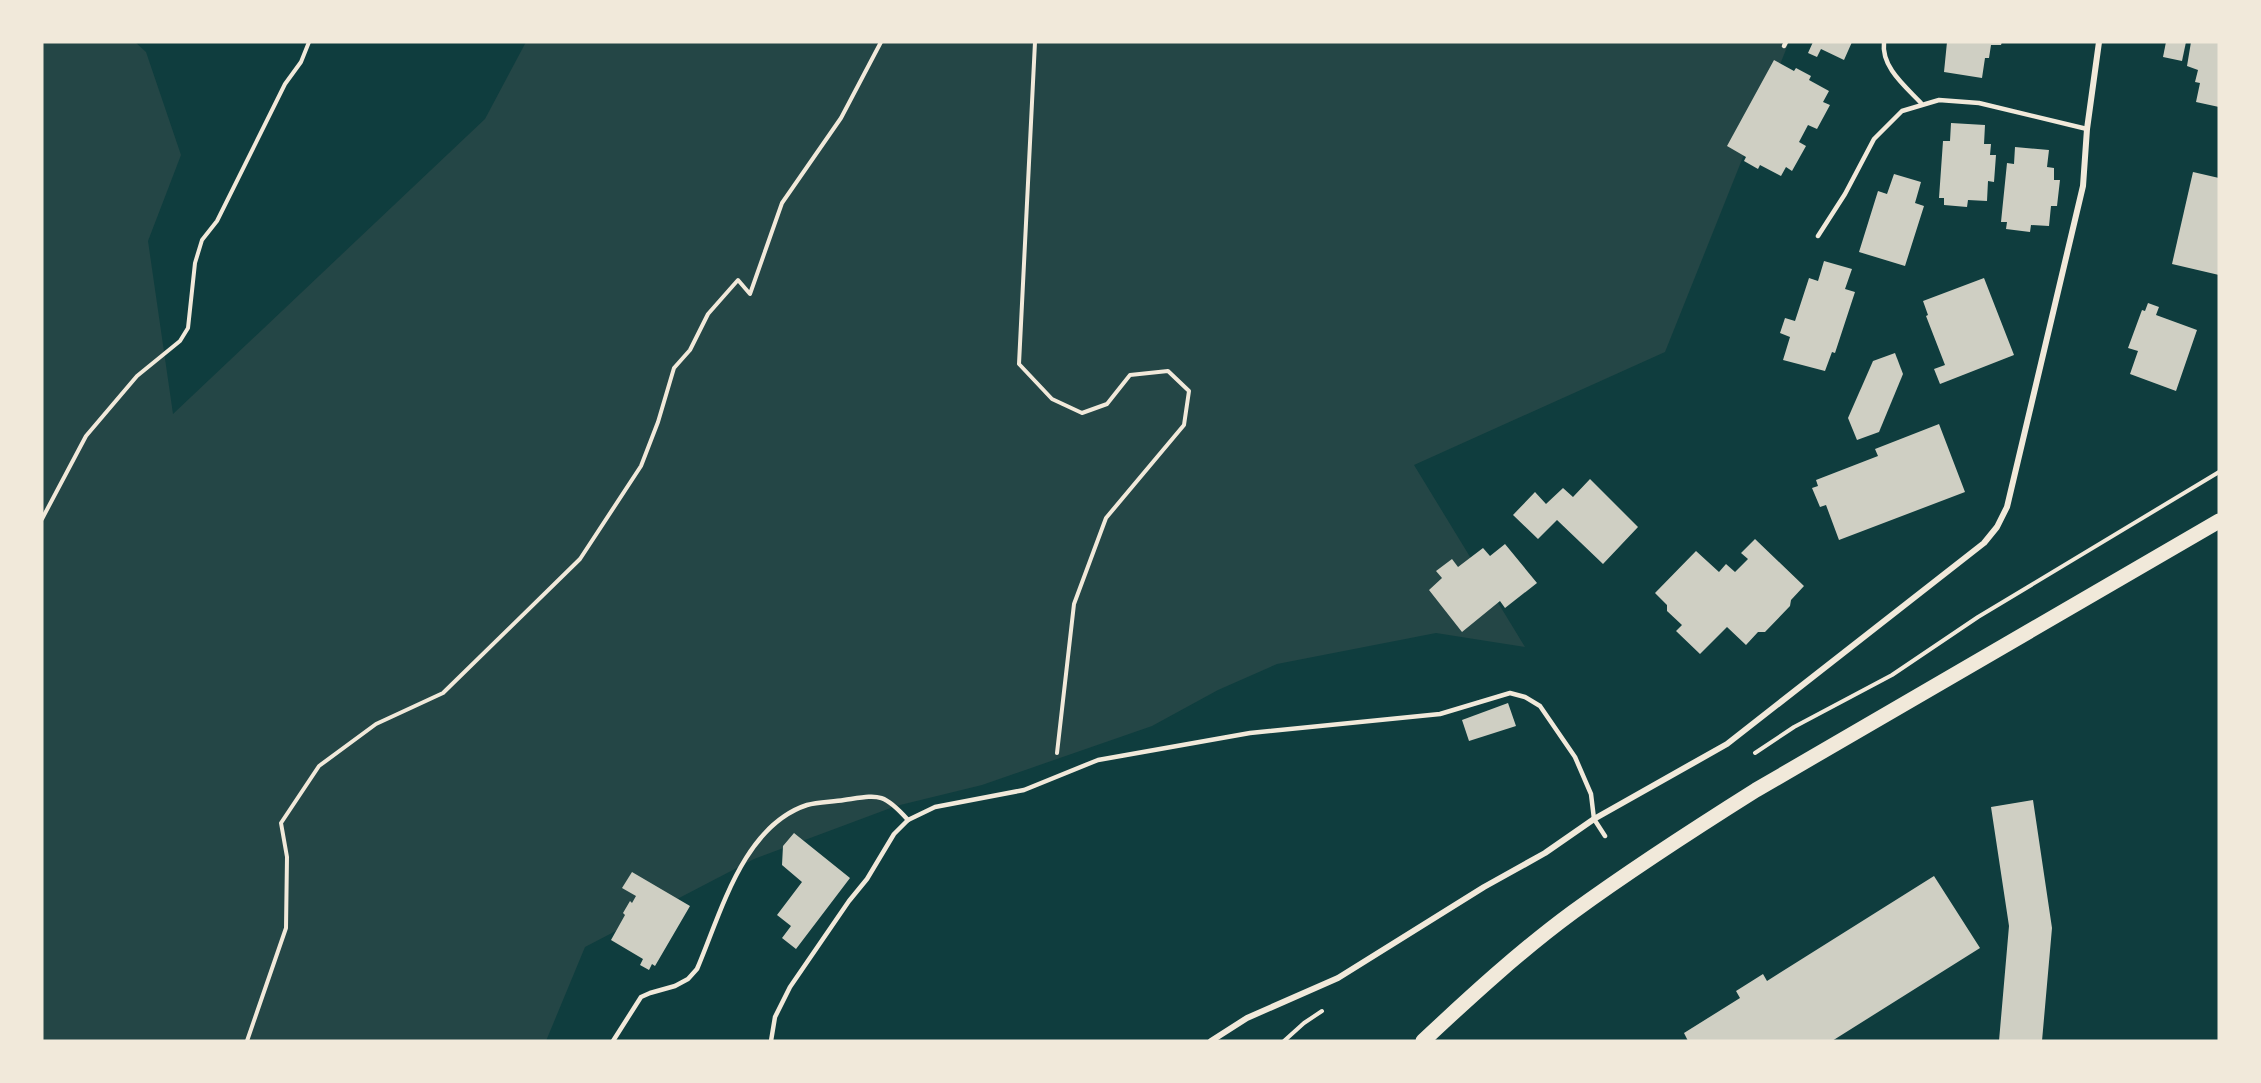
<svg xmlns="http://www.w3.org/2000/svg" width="2261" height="1083" viewBox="0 0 2261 1083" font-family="Figtree,sans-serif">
<rect width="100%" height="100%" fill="#0f3d3e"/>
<polygon fill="#244646" points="42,42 135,42 146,52 181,155 148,241 173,414 485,119 526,42 1789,42 1665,352 1414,465 1525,647 1436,633 1277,664 1218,690 1152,726 982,785 896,806 754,859 585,947 546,1041 42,1041"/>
<g fill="#cfcfc3">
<polygon points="1813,42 1852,42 1844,60 1821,49 1817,57 1808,53"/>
<polygon points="1947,42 2002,42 2001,45 1991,45 1989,58 1985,58 1982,78 1944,72"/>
<polygon points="2166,42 2186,42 2182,61 2163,57"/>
<polygon points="2191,42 2219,42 2219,107 2196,102 2200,83 2195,82 2198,70 2187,66"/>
<polygon points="1774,60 1794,71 1796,68 1811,76 1809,80 1829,91 1823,102 1830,105 1817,129 1808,125 1799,142 1806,146 1792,171 1786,167 1781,176 1760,165 1758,169 1744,161 1746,157 1727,146"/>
<polygon points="1951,123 1985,125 1984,144 1991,144 1990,155 1996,155 1994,182 1988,181 1987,201 1968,200 1967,207 1944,205 1944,198 1939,198 1943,141 1950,141"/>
<polygon points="2015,147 2049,150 2047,167 2054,168 2054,180 2060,180 2057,206 2051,206 2049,226 2031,225 2030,232 2006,229 2007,222 2001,222 2007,163 2014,164"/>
<polygon points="2193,172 2219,178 2219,275 2172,264"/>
<polygon points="1894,174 1921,182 1915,203 1924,206 1905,266 1859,252 1878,191 1887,194"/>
<polygon points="1824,261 1852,269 1845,289 1855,292 1835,353 1832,352 1825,371 1783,360 1790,337 1780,333 1785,318 1795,321 1809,278 1818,281"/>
<polygon points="1984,278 2014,355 1940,384 1934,369 1945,365 1926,316 1928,315 1923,301"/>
<polygon points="2148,303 2159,307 2156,315 2197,330 2176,391 2130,374 2138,351 2128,348 2142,310 2145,311"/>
<polygon points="1895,353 1903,374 1879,432 1857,440 1848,418 1873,361"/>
<polygon points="1939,424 1965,492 1839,540 1826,505 1820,507 1812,488 1818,486 1816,480 1878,456 1875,449"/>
<polygon points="1590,479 1638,527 1603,564 1557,520 1538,539 1513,515 1535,492 1546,504 1563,488 1573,497"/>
<polygon points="1755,539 1804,586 1791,600 1790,606 1765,632 1758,632 1746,645 1727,627 1700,654 1676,631 1682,625 1667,611 1667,605 1655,593 1696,551 1719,572 1726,564 1735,572 1748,559 1741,553"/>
<polygon points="1505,544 1537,583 1505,608 1500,601 1462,632 1429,590 1442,578 1436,571 1452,559 1458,567 1483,548 1490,556"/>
<polygon points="1508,703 1516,726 1469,741 1462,720"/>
<polygon points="2033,800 2052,928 2042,1041 1999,1041 2009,926 1991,807"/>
<polygon points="794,833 850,878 796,949 782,938 791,926 777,915 802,882 782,865 783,846"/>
<polygon points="632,872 690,906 655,966 652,964 649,970 640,965 643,959 611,940 625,915 623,913 630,901 632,903 636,896 622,888"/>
<polygon points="1934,876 1980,948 1832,1041 1688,1041 1684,1033 1740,998 1736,991 1763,974 1767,981"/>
</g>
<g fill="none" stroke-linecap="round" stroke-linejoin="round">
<g stroke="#f1e9da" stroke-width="4">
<polyline points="1035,42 1019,364 1052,399 1082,413 1107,404 1130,375 1168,371 1189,391 1184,425 1106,518 1074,604 1057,753"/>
<polyline points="42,519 86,436 137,376 180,341 188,328 195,263 202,240 217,221 285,84 301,62 309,42"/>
<polyline points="1755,753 1794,727 1892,675 1978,617 2219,472"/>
<polyline points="247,1041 286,928 287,857 281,823 319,766 376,724 443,693 580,559 641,466 658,422 674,368 690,350 708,314 738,280 750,294 782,203 841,118 881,42"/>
<polyline points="1284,1041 1304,1023 1322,1011"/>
</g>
<g stroke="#f1e9da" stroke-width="4.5">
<path d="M1884 42C1881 67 1905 86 1921 103"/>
<polyline points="1784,46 1786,42"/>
<polyline points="1818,236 1845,194 1874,139 1902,111 1939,100 1979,103 2087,129"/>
<path d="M613 1041 641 997 650 993 675 986 688 979 697 969C721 913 743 826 807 805 818 802 832 802 844 800 879 795 883 792 908 820"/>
<polyline points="771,1041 775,1017 790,987 849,901 867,879 894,834 908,820 935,807 1024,790 1098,760 1250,733 1440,714 1510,693 1525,697 1540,706 1575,757 1591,794 1594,819 1605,836"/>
</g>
<polyline stroke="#f1e9da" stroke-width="6" points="1211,1041 1247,1018 1338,978 1484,887 1545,853 1594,819 1727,744 1984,543 1997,527 2007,507 2083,186 2087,129 2099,42"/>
<path stroke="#f1e9da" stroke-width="15" d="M1423 1041C1471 996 1520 951 1573 912 1632 869 1694 829 1756 790L2219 521"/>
</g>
<rect width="2261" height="1083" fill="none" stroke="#f1e9da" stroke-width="87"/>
</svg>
